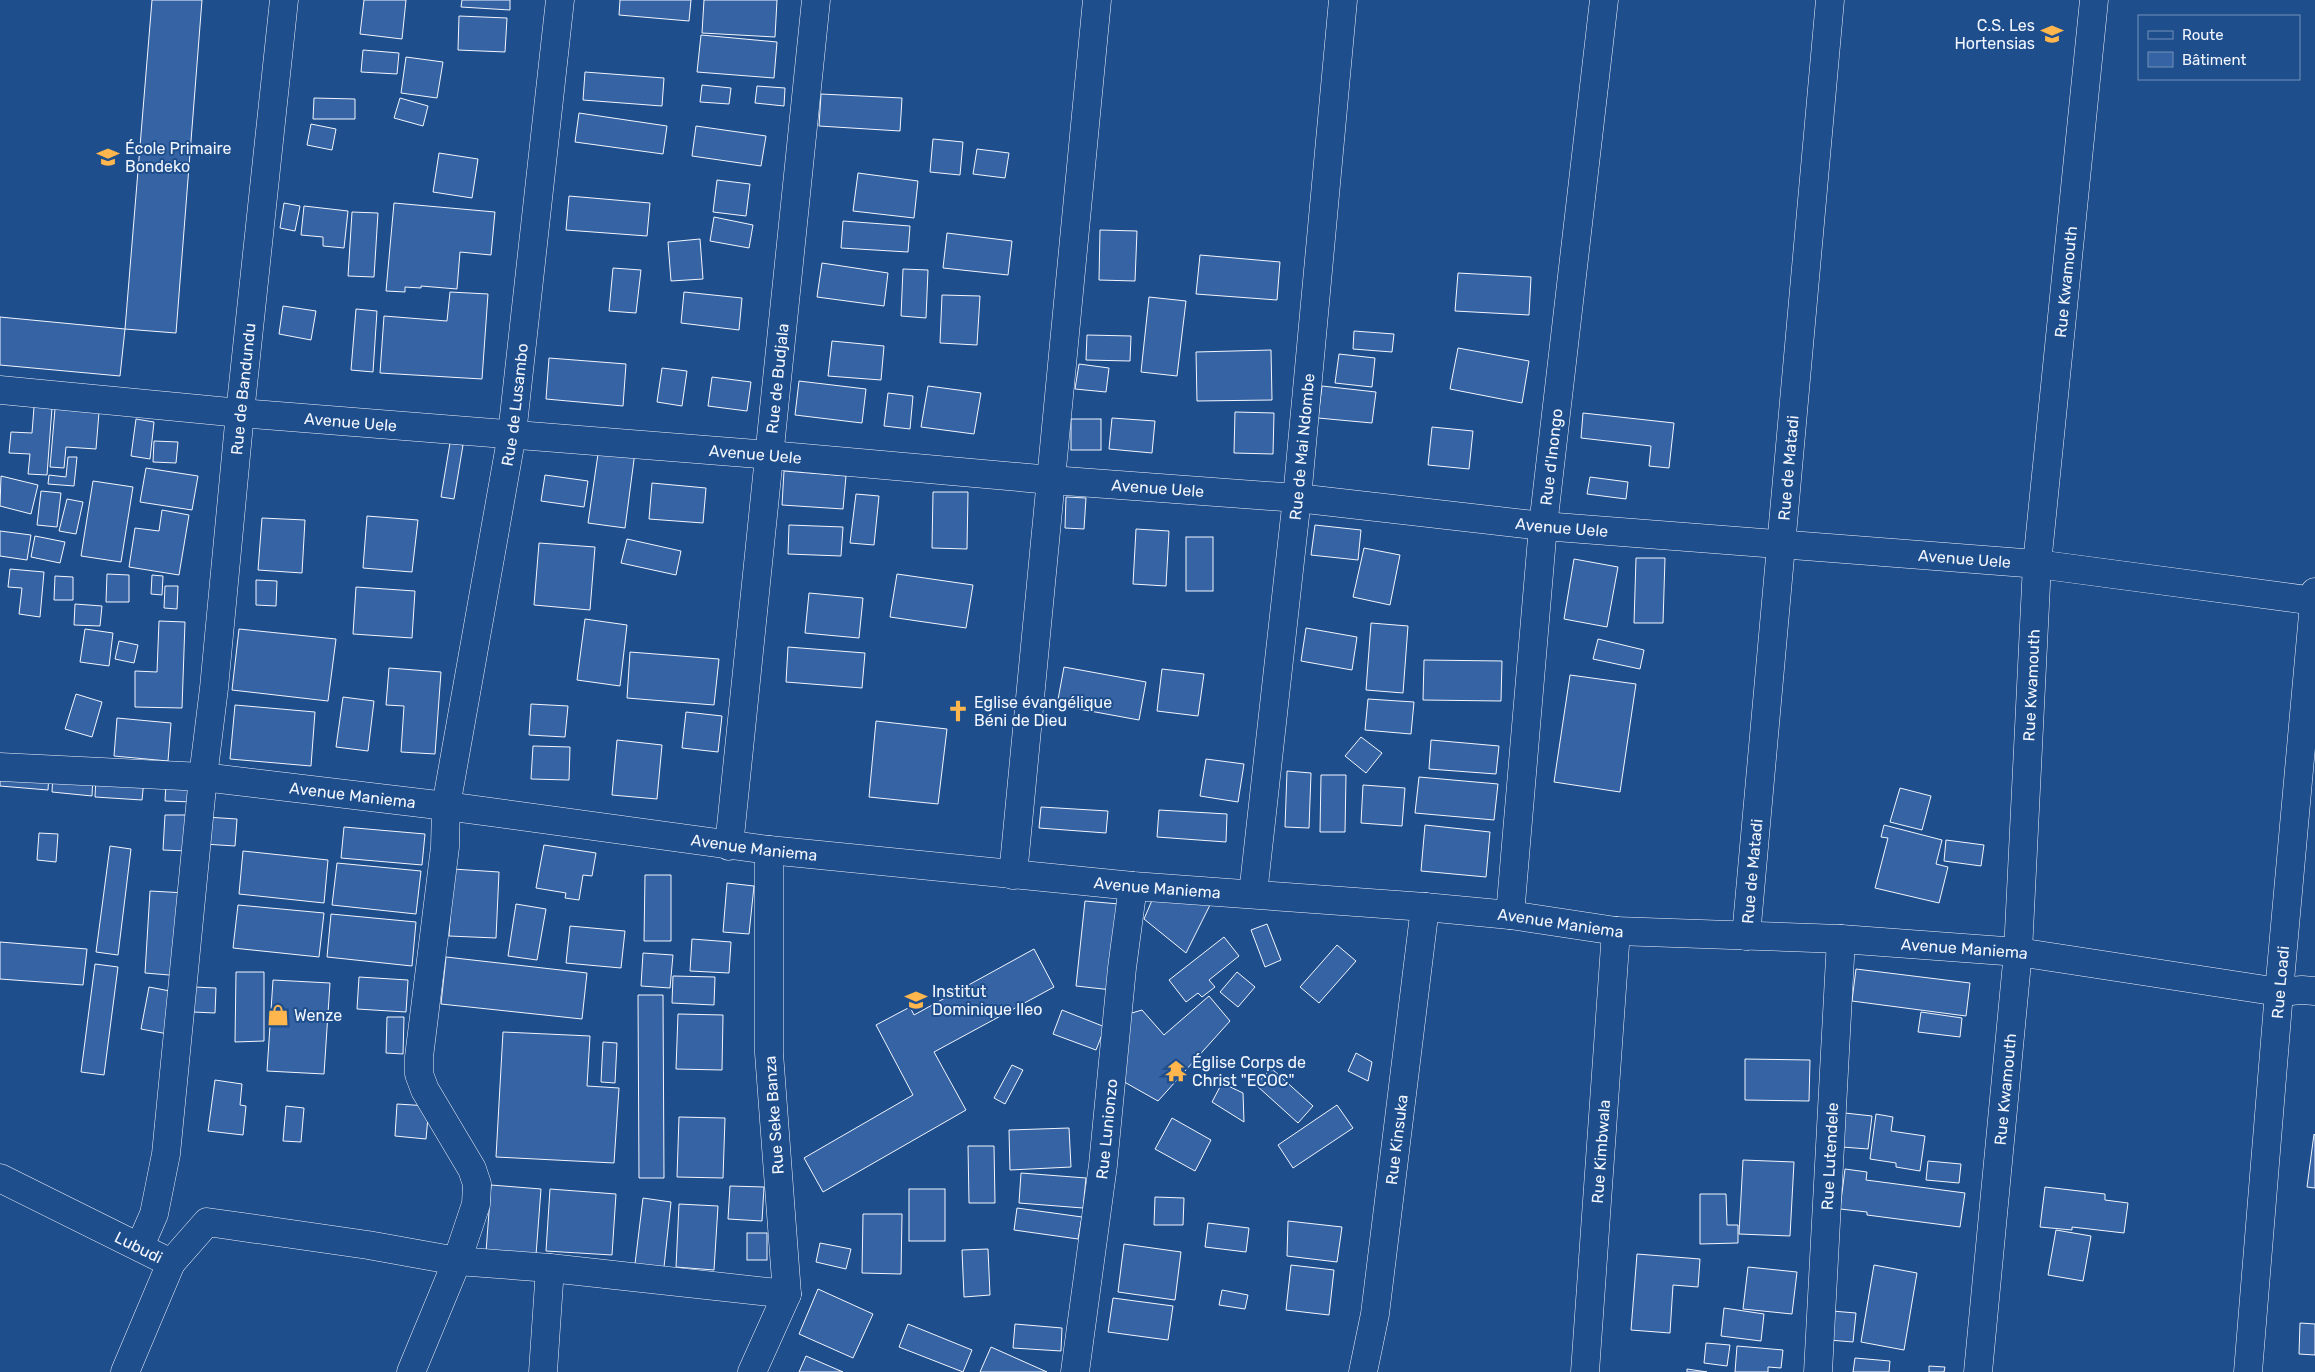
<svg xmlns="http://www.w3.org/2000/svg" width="2315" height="1372" viewBox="0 0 2315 1372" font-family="Rubik,sans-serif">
<rect width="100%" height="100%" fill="#1f4e8c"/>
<g fill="#3563a3" stroke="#f2f6ff">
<polygon points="152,0 202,0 176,333 125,329"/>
<polygon points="364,0 406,0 402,39 360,34"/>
<polygon points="462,0 510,0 510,10 461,7"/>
<polygon points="620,0 691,0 689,21 619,15"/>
<polygon points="704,0 777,0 775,37 702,33"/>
<polygon points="459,16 507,18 505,52 458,50"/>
<polygon points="701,35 777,42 774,78 697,72"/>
<polygon points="363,50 399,53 397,74 361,72"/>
<polygon points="406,57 443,62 437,98 401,93"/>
<polygon points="585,72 664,78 662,106 583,100"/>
<polygon points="702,85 731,88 729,104 700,102"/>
<polygon points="757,86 785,88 784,106 755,103"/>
<polygon points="821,94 902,98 900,131 819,126"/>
<polygon points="314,98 355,99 355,119 313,119"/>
<polygon points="400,98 428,106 423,126 394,118"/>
<polygon points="579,113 667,126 663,154 575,142"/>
<polygon points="311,124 336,129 332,150 307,145"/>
<polygon points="696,126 766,136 761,166 692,156"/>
<polygon points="933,139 963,142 960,175 930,172"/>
<polygon points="977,149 1009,153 1005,178 973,174"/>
<polygon points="439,153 478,159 472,198 433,192"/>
<polygon points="858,173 918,181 914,218 853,211"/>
<polygon points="717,180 750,184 746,216 713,212"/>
<polygon points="569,196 650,203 647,236 566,230"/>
<polygon points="284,203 300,206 295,231 280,228"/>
<polygon points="394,203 495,212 491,255 460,252 457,289 421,286 421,288 405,287 405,292 386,291"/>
<polygon points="304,206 348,211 344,248 323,246 323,237 301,235"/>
<polygon points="352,212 378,213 374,277 348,276"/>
<polygon points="714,217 753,225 749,248 710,241"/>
<polygon points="843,221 910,226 908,252 841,248"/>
<polygon points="1100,230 1137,231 1135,281 1099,280"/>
<polygon points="947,233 1012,241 1008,275 943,268"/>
<polygon points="700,239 703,279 671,281 668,242"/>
<polygon points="1200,255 1280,262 1277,300 1196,294"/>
<polygon points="822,263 888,273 884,306 817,297"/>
<polygon points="613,268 641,270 636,313 609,311"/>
<polygon points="903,269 928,270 926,318 901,316"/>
<polygon points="1458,273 1531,277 1529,315 1455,311"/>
<polygon points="450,292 488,294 482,379 380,373 384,316 447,321"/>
<polygon points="684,292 742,298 739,330 681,323"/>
<polygon points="942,295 980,296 977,345 940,343"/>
<polygon points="1149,297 1186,301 1177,376 1141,372"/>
<polygon points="283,306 316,311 311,340 279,334"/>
<polygon points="356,309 377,311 373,372 351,370"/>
<polygon points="0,317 125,329 120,376 0,365"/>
<polygon points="1354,331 1394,334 1392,352 1353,349"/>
<polygon points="1087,335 1131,336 1130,361 1086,360"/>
<polygon points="832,341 884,346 881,380 828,376"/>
<polygon points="1458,348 1529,361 1522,403 1450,389"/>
<polygon points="1271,350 1272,400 1197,401 1196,352"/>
<polygon points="1339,354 1375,358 1372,387 1335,383"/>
<polygon points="549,358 626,364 623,406 546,399"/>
<polygon points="1079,364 1109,368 1106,392 1075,389"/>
<polygon points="662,368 687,371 682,406 657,402"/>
<polygon points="712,377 751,382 747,411 708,406"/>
<polygon points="799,381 866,389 862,423 795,415"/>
<polygon points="928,386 981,393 974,434 921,427"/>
<polygon points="1322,386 1376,392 1372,423 1318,418"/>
<polygon points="888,393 913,396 910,429 884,426"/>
<polygon points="34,407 52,408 47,475 28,474 30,454 9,453 11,432 32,433"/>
<polygon points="55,409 99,412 96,449 66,447 64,468 50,467"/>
<polygon points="1235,412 1274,413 1273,454 1234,453"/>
<polygon points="1583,413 1674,423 1669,468 1649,466 1651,446 1581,438"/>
<polygon points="1112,418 1155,421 1152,453 1109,449"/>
<polygon points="136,419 154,422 150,459 131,456"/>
<rect x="1071" y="419" width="30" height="31"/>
<polygon points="1432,427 1473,431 1469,469 1428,465"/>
<polygon points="154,441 178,442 176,463 153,462"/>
<polygon points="450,443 463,445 454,499 441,497"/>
<polygon points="599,447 635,452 625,528 588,523"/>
<polygon points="68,457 77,457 74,486 48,484 49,475 66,477"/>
<polygon points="146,468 198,476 192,510 140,502"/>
<polygon points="784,471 846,476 843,509 782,505"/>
<polygon points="545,475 588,481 584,507 541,501"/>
<polygon points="1,476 38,485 31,514 0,506"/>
<polygon points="1590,477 1628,482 1626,499 1587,494"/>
<polygon points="93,481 133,487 121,562 81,556"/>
<polygon points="652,483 706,488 703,523 649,519"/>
<polygon points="41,491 61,493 57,527 37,525"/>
<polygon points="933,492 968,492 967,549 932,548"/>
<polygon points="856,494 879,496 874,545 850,543"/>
<polygon points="1066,497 1086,498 1084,529 1065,528"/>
<polygon points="67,499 83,502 76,534 59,531"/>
<polygon points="162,510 189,515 179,575 129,567 135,528 159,531"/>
<polygon points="367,516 418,520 412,572 363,568"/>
<polygon points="262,518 305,520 302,573 258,570"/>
<polygon points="789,525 843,527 841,556 788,554"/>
<polygon points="1315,525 1361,530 1358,560 1311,555"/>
<polygon points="1136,529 1169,531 1166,586 1133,584"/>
<polygon points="0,531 31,535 27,560 0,556"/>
<polygon points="35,536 65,542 60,563 31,557"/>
<rect x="1186" y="537" width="27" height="54"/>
<polygon points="627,539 681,551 676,575 621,563"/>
<polygon points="539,543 595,547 590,610 534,605"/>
<polygon points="1364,548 1400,555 1390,605 1353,597"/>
<polygon points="1636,558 1665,558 1663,623 1634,623"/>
<polygon points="1574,559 1618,567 1607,627 1564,619"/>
<polygon points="10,569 44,572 40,617 19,614 22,588 8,587"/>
<polygon points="107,574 129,575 129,602 106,602"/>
<polygon points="897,574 973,585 966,628 890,617"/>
<polygon points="152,575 163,576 162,595 151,594"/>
<polygon points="55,576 73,577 73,600 54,600"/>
<polygon points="256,580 277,581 276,606 256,605"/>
<polygon points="165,586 178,586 177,609 164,608"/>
<polygon points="356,587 415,591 412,638 353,634"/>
<polygon points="809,593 863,598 859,638 805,633"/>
<polygon points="75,604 102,606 100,626 74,625"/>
<polygon points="585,619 627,625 620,686 577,680"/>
<polygon points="159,621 185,622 182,708 135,707 135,671 157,672"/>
<polygon points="1371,623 1408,626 1403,693 1366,690"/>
<polygon points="1306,628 1357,637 1352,670 1301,661"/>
<polygon points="85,629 113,633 109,666 80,662"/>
<polygon points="239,629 336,639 328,701 232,690"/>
<polygon points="1598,639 1644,650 1640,669 1593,659"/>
<polygon points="119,641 138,645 134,663 115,659"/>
<polygon points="788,647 865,653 862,688 786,682"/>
<polygon points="630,652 719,659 714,705 627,698"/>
<polygon points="1424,660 1502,661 1501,701 1423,700"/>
<polygon points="1064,667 1146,682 1139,720 1057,705"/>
<polygon points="389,668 441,672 435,754 401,752 404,706 386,705"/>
<polygon points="1162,669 1204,674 1198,716 1157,711"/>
<polygon points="1570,675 1636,684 1620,792 1554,782"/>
<polygon points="76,694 102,702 92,737 65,729"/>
<polygon points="343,697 374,701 368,751 336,747"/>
<polygon points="1368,699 1414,702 1411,734 1365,730"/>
<polygon points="531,704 568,706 565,737 529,735"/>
<polygon points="235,705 315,712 311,766 230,759"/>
<polygon points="686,712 722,716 718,752 682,748"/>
<polygon points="117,718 171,723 168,761 114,756"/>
<polygon points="876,721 947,729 938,804 869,797"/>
<polygon points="1361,737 1382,753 1366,773 1345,756"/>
<polygon points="617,740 662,745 657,799 612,795"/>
<polygon points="1431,740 1499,746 1496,774 1429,769"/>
<polygon points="533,746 570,747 569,780 531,779"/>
<polygon points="1206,759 1244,764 1238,802 1200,796"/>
<polygon points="0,771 49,775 48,790 0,786"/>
<polygon points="1287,771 1311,773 1309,828 1285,827"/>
<polygon points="53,773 93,776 92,796 52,792"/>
<polygon points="1321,775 1346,775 1345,832 1320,832"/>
<polygon points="96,777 144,780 142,800 95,797"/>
<polygon points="1419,777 1498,784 1494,820 1415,813"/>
<polygon points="166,782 194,784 193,802 165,801"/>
<polygon points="1363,785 1405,788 1402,826 1361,823"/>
<polygon points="1900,788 1931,796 1922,830 1890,822"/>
<polygon points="1041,807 1108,811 1106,833 1039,828"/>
<polygon points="1159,810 1227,814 1226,842 1157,837"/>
<polygon points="165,815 189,815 187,851 163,850"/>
<polygon points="206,817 237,819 235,846 204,844"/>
<polygon points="1425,825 1490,832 1486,877 1421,871"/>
<polygon points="1884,825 1942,840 1936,864 1948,867 1939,903 1875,888 1888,838 1881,837"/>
<polygon points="344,827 425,834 422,865 341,858"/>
<polygon points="39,833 58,834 56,862 37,860"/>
<polygon points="1946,840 1984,845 1981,866 1944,861"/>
<polygon points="544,845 596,853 592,876 583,875 579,900 565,898 566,893 536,888"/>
<polygon points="110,846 131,849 118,955 96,952"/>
<polygon points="243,851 328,860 324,903 239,894"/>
<polygon points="337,863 421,871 416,914 332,905"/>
<polygon points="453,869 499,872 496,938 449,936"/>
<polygon points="645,875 671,875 671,941 644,941"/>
<polygon points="727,883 754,886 749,934 723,932"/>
<polygon points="150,891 186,893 181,976 145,973"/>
<polygon points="1153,898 1210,905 1186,953 1144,919"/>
<polygon points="1085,901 1119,904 1112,990 1076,986"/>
<polygon points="516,904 546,909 537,960 508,956"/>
<polygon points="238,905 324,913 319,957 233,948"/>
<polygon points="331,914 416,922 412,966 327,957"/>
<polygon points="1267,924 1281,960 1265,967 1251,930"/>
<polygon points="570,926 625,931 621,968 566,963"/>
<polygon points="1224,937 1239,956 1209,980 1215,987 1202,997 1198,993 1186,1002 1169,980"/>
<polygon points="692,939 731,942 729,973 690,971"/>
<polygon points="0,942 87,949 83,985 0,979"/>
<polygon points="1337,945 1356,961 1319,1003 1300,987"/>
<polygon points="1034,949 1054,987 934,1052 966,1110 823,1192 804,1158 913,1095 876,1025 910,1007 914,1015"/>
<polygon points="643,953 673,955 670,988 641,986"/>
<polygon points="446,957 587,973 582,1019 441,1004"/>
<polygon points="95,964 118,967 104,1075 81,1072"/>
<polygon points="1856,969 1970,983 1966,1016 1852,1001"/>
<polygon points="236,972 264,972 264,1041 235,1042"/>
<polygon points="1237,972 1255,987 1238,1007 1220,992"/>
<polygon points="673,976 715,977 714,1005 672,1003"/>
<polygon points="359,977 408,980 406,1012 357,1009"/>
<polygon points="273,980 330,983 324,1074 267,1071"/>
<polygon points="149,987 175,992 168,1034 141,1029"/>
<polygon points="194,987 216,988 215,1013 193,1012"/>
<polygon points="638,995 663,995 664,1178 639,1178"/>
<polygon points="1209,996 1230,1021 1158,1101 1119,1079 1125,1015 1142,1010 1164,1035"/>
<polygon points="1062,1010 1105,1027 1096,1050 1053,1034"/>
<polygon points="1921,1012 1962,1018 1960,1037 1918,1032"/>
<polygon points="678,1014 723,1015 722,1070 676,1069"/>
<polygon points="387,1017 404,1017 403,1054 386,1053"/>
<polygon points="503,1032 590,1036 587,1086 619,1088 614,1163 496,1157"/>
<polygon points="603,1042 617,1043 615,1083 601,1082"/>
<polygon points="1356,1053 1372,1062 1368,1081 1348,1071"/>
<polygon points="1745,1059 1810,1060 1809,1101 1745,1100"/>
<polygon points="1012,1065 1023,1070 1005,1104 994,1098"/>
<polygon points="1271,1068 1313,1106 1298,1123 1256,1085"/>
<polygon points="215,1080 242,1084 240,1105 246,1106 243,1135 208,1131"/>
<polygon points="1222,1083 1243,1093 1244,1122 1212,1102"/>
<polygon points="397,1104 429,1106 426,1139 395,1136"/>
<polygon points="1337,1105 1353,1128 1293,1168 1278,1145"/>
<polygon points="286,1106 304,1108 301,1142 283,1141"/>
<polygon points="1845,1113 1872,1116 1868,1149 1842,1147"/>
<polygon points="1876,1114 1893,1117 1891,1131 1925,1136 1920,1171 1896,1167 1896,1163 1870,1159"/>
<polygon points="679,1117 725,1118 723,1178 677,1177"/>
<polygon points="1172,1118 1211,1140 1195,1171 1155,1149"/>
<polygon points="1069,1128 1071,1167 1010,1170 1009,1130"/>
<polygon points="2314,1134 2315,1135 2315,1188 2307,1187"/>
<polygon points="968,1146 994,1146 995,1203 969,1203"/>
<polygon points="1743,1160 1794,1162 1790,1236 1739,1234"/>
<polygon points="1928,1161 1961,1164 1959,1183 1926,1180"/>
<polygon points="1845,1169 1867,1172 1866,1180 1965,1193 1960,1227 1867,1215 1867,1212 1840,1209"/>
<polygon points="1021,1173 1086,1178 1083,1208 1019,1203"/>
<polygon points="491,1185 541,1189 536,1255 486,1252"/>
<polygon points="730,1186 764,1187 762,1221 728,1219"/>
<polygon points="2045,1187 2105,1194 2105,1200 2128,1203 2124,1233 2072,1227 2072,1230 2040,1227"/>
<polygon points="550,1189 616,1194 612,1255 546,1251"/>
<rect x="909" y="1189" width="36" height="52"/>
<polygon points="1700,1194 1726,1194 1727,1225 1738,1225 1738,1243 1700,1244"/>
<polygon points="1155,1197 1184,1198 1183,1225 1154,1225"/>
<polygon points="643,1198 671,1202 664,1267 635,1264"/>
<polygon points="679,1204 718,1206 714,1270 676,1267"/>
<polygon points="1017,1208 1082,1217 1078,1239 1014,1230"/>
<polygon points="863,1214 902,1214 901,1274 862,1273"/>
<polygon points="1288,1221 1342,1227 1337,1262 1287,1256"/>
<polygon points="1208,1223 1249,1228 1246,1252 1205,1247"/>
<polygon points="2056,1230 2091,1236 2083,1281 2048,1275"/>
<rect x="747" y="1233" width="20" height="27"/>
<polygon points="820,1243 851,1249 846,1269 816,1262"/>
<polygon points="1124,1244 1181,1252 1175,1300 1118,1292"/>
<polygon points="988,1249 990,1295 964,1297 962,1250"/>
<polygon points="1637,1254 1700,1259 1698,1287 1673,1285 1670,1333 1631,1330"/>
<polygon points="1291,1265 1334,1270 1329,1315 1286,1310"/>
<polygon points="1874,1265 1917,1273 1904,1350 1861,1342"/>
<polygon points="1748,1267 1797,1272 1792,1314 1743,1309"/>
<polygon points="818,1289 873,1314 853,1358 799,1334"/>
<polygon points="1222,1290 1248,1295 1245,1309 1219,1305"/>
<polygon points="1113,1298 1173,1306 1168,1340 1108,1332"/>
<polygon points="1724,1308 1764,1314 1761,1341 1721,1336"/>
<polygon points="1832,1311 1856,1313 1853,1342 1829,1340"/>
<polygon points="2300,1323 2315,1324 2315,1355 2299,1354"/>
<polygon points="908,1324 972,1350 963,1372 899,1347"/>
<polygon points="1015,1324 1062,1328 1061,1351 1013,1348"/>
<polygon points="1706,1343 1730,1345 1727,1366 1704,1363"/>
<polygon points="1737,1346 1783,1350 1781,1368 1768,1367 1768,1372 1735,1372"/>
<polygon points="991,1347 1047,1372 980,1372"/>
<polygon points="806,1356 843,1372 799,1372"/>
<polygon points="1855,1358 1890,1361 1889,1372 1853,1372"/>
<polygon points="1929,1366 1945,1367 1944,1372 1929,1372"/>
<polygon points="1687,1369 1707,1372 1687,1372"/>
</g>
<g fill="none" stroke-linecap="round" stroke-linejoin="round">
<g stroke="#f2f6ff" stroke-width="29">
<g id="minor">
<path id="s1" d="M0 390 240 413 770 455 1051 480 1297 498 1543 526 2037 564 2315 601"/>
<path id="s2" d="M0 767 203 777 446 806 769 850 1133 886 1425 907 1510 915 1616 931 1841 939 2018 952 2279 992 2302 990 2315 991"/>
<path id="s3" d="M729 846 816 0"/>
<polyline points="1013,875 1097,0"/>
<path id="s4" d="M1253 894 1297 498 1343 0"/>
<path id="s5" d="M1510 915 1543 526 1604 0"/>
<path id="s6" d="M1746 936 1830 0"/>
<path id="s7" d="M0 1178 171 1263 125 1372"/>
<path id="s8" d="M140 1246 154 1214 166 1154 203 777 214 688 240 413 284 0"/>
<polyline points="171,1263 207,1222 368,1245 457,1261 550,1268 787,1294"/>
<path id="s9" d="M411 1372 457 1261 476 1204 477 1184 472 1169 425 1090 419 1074V1057L445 847 446 806 512 434 560 0"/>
<polyline points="543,1372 550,1268"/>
<polyline points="752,1372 787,1294 769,1053 769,850"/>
<path id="s10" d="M1075 1372 1103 1165 1122 968 1133 886"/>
<path id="s11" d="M1363 1372 1375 1314 1425 907"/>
<path id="s12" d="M1585 1372 1616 931"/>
<path id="s13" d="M1818 1372 1841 939"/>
<path id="s14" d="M1978 1372 2018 952 2037 564 2094 0"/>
<path id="s15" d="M2248 1372 2279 992 2315 592"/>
</g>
</g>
<use href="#minor" stroke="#1f4e8c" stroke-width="28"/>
</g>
<defs>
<g id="school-bare" transform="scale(1.725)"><path d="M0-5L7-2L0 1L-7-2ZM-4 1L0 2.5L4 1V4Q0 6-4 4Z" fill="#ffb74d" stroke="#1f4e8c" stroke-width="2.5" paint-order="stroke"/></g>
<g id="church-bare" transform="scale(1.725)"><path d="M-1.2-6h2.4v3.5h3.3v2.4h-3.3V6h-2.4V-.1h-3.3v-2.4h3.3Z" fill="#ffb74d" stroke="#1f4e8c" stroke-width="2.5" paint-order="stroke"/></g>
<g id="shop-bare" transform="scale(1.725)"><path d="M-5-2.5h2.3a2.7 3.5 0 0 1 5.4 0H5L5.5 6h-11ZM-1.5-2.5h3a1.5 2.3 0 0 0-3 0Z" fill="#ffb74d" stroke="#1f4e8c" stroke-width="2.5" paint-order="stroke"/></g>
<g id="temple-bare" transform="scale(1.725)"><path d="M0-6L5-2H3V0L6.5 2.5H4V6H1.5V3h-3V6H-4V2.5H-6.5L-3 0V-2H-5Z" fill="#ffb74d" stroke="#1f4e8c" stroke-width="2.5" paint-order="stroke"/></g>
</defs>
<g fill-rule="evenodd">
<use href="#school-bare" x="2052" y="34"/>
<use href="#school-bare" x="108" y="157"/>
<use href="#church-bare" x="958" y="711"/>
<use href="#school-bare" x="916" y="1000"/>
<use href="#shop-bare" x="278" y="1015"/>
<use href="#temple-bare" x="1176" y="1071"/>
</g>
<g text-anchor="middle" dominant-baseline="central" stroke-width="4" stroke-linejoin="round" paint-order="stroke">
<g font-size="16" fill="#f2f6ff" stroke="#1f4e8c" text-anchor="start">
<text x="2035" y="25" text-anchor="end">C.S. Les<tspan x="2035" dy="18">Hortensias</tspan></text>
<text x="125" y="148">École Primaire<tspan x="125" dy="18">Bondeko</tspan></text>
<text x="974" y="702">Eglise évangélique<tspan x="974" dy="18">Béni de Dieu</tspan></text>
<text x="932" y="991">Institut<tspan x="932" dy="18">Dominique Ileo</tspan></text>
<text x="294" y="1015">Wenze</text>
<text x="1192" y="1062">Église Corps de<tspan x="1192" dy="18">Christ "ECOC"</tspan></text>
</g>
<g font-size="16" fill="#f2f6ff" stroke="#1f4e8c">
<text stroke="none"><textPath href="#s14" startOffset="1094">Rue Kwamouth</textPath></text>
<text stroke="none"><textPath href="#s3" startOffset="470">Rue de Budjala</textPath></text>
<text stroke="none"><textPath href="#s8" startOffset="865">Rue de Bandundu</textPath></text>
<text stroke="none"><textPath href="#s9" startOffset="1002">Rue de Lusambo</textPath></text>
<text stroke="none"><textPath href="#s1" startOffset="352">Avenue Uele</textPath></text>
<text stroke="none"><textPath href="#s4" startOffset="450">Rue de Mai Ndombe</textPath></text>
<text stroke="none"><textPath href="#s1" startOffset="758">Avenue Uele</textPath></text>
<text stroke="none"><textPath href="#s5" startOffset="460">Rue d'Inongo</textPath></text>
<text stroke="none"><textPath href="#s6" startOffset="470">Rue de Matadi</textPath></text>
<text stroke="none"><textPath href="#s1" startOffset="1162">Avenue Uele</textPath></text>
<text stroke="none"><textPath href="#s1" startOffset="1568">Avenue Uele</textPath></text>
<text stroke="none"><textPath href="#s1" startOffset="1972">Avenue Uele</textPath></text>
<text stroke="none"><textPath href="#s14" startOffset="689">Rue Kwamouth</textPath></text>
<text stroke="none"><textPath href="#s2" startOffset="354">Avenue Maniema</textPath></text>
<text stroke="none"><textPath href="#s2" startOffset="759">Avenue Maniema</textPath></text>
<text stroke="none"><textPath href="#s6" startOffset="65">Rue de Matadi</textPath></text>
<text stroke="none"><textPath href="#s2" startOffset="1164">Avenue Maniema</textPath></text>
<text stroke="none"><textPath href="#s2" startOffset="1569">Avenue Maniema</textPath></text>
<text stroke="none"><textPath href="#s2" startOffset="1974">Avenue Maniema</textPath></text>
<text stroke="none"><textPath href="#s15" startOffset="391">Rue Loadi</textPath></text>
<text stroke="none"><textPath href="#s14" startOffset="284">Rue Kwamouth</textPath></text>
<text transform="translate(774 1115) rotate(-94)">Rue Seke Banza</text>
<text stroke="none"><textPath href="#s10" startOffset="245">Rue Lunionzo</textPath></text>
<text stroke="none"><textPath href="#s11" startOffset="235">Rue Kinsuka</textPath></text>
<text stroke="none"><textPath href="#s12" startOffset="221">Rue Kimbwala</textPath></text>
<text stroke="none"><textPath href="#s13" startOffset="216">Rue Lutendele</textPath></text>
<text stroke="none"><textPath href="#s7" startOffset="155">Lubudi</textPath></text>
</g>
</g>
<rect x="2138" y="15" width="162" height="65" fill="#1f4e8c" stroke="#7391ba"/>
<rect x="2148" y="31" width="25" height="8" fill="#1f4e8c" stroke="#7391ba"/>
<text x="2182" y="40" font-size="15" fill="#f2f6ff">Route</text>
<rect x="2148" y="52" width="25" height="15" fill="#3563a3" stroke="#7391ba"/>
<text x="2182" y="65" font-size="15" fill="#f2f6ff">Bâtiment</text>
</svg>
